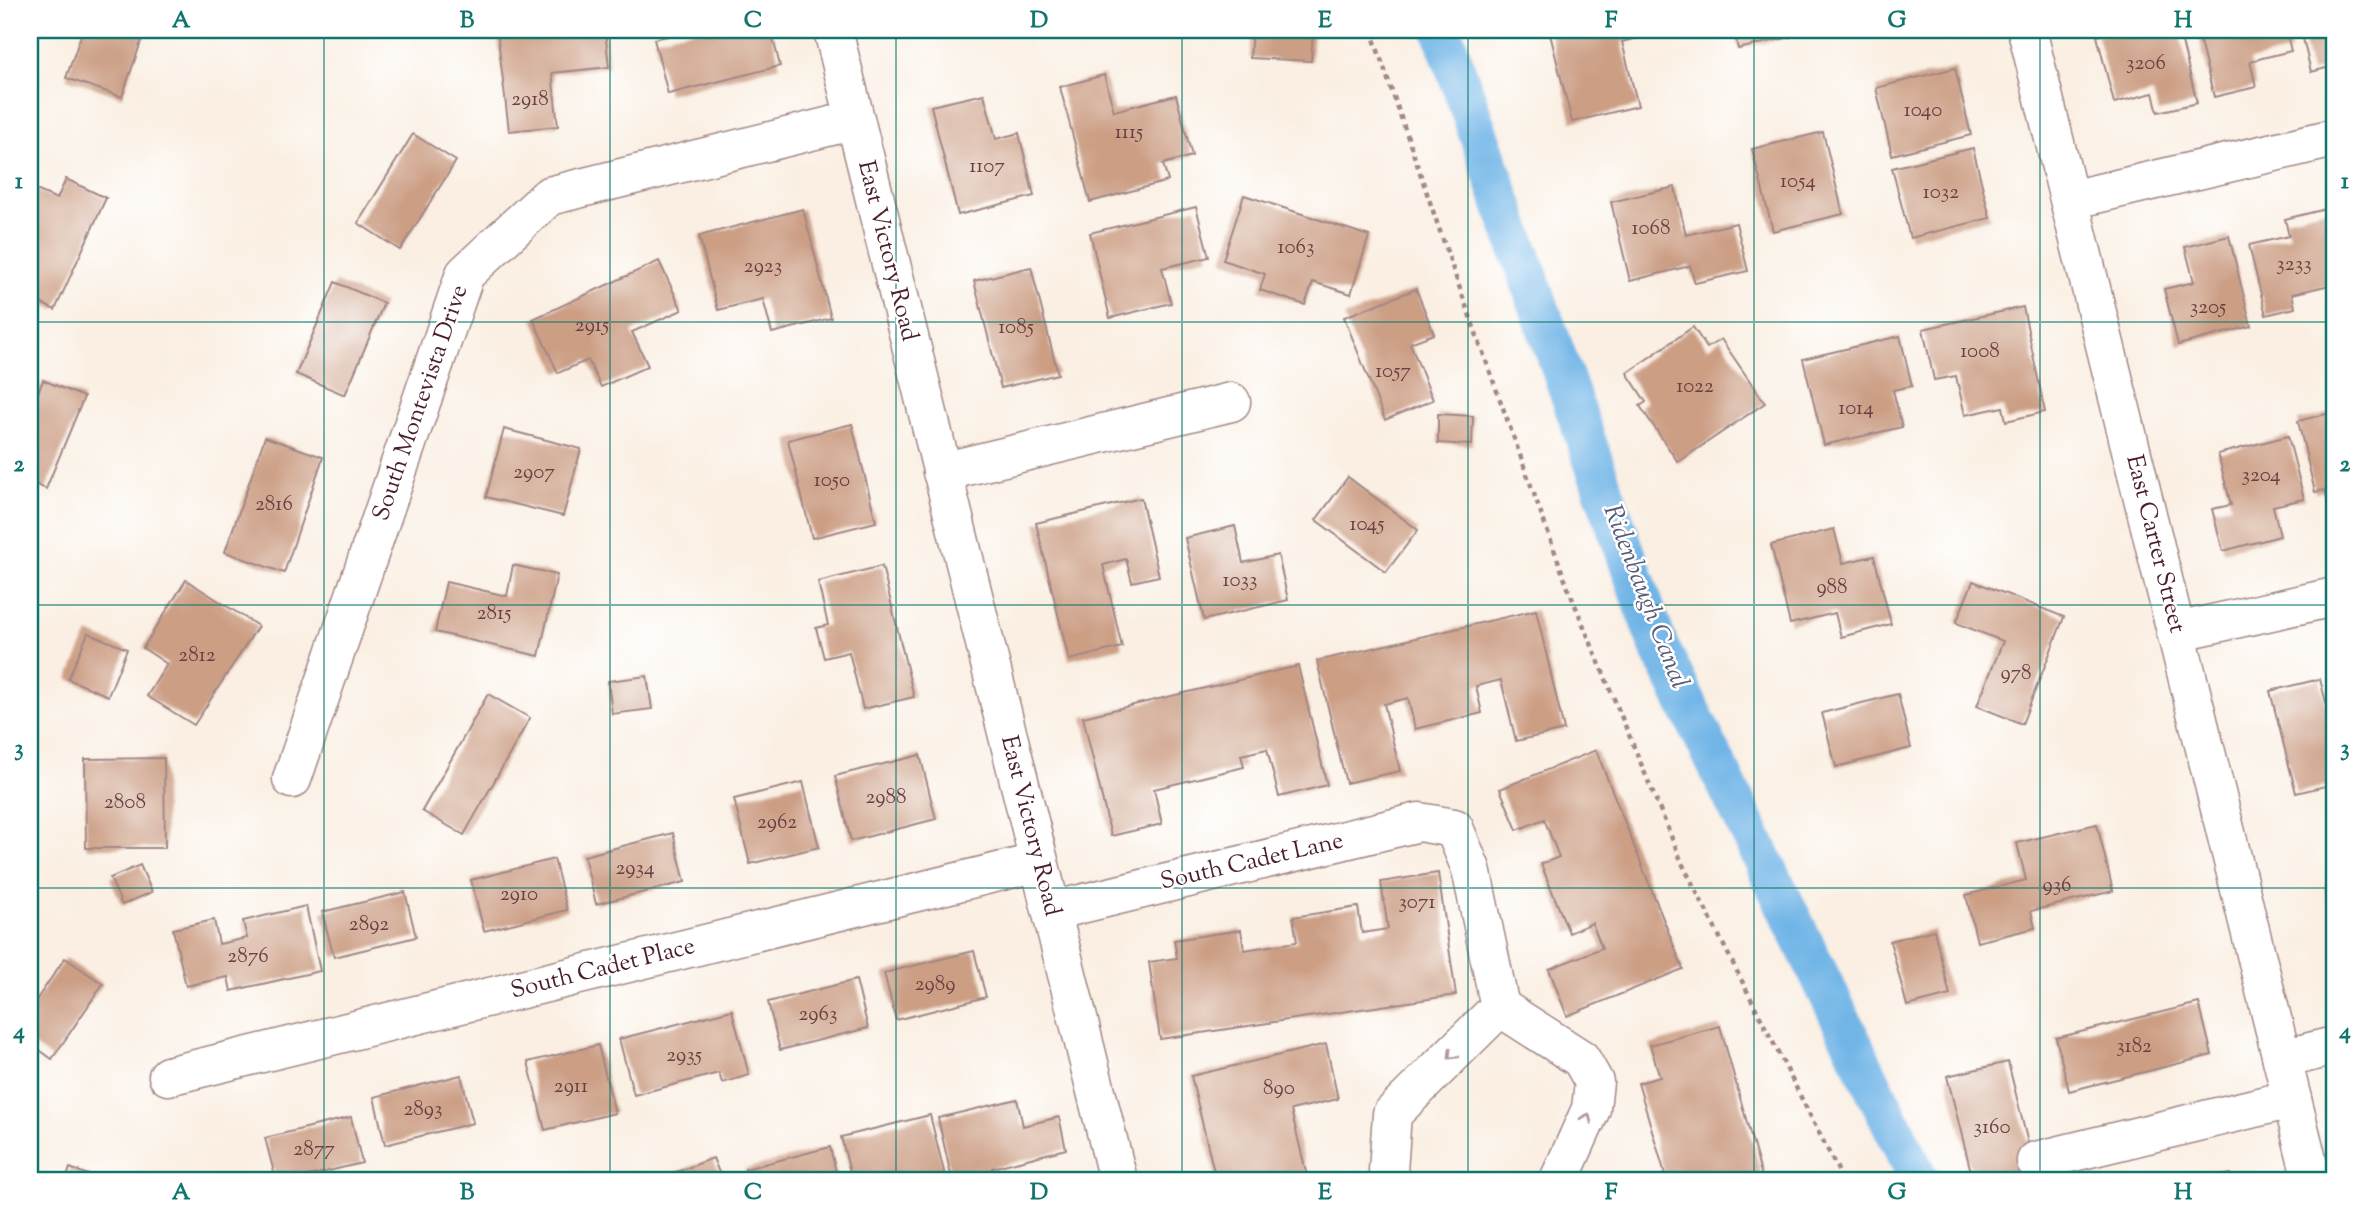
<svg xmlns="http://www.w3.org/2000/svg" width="2364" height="1210" viewBox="0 0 2364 1210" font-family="'Sorts Mill Goudy',serif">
<rect width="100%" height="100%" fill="#fff"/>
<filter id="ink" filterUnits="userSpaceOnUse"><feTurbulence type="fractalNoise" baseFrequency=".0143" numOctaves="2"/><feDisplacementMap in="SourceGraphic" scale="14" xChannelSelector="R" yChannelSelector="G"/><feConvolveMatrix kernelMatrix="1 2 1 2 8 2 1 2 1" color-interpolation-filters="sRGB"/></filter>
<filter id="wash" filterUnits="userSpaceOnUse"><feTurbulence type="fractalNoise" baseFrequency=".00686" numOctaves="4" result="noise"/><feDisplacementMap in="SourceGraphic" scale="28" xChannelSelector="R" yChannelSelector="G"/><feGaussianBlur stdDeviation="1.57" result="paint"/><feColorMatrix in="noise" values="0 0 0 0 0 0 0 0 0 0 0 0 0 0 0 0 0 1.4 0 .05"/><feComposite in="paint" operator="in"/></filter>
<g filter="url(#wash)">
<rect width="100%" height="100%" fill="#faefe2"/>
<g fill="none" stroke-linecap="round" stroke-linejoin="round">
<polyline stroke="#71b5e7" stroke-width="40" points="1442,30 1656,640 1919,1180"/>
</g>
<g id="blocks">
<g fill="#cc9f85">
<polygon points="83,30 145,30 122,97 66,78"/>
<polygon points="497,30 605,30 609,67 552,73 558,126 509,131"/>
<polygon points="693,30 771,30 780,66 668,94 654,39"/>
<polygon points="1252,30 1313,30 1311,61 1250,58"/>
<polygon points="1549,30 1666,30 1622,42 1638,106 1572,122"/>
<polygon points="1734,30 1789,30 1790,37 1738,49"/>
<polygon points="2121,30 2179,30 2197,103 2158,112 2153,93 2114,103 2097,36"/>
<polygon points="2197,30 2286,30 2291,51 2250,61 2256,87 2214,97"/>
<polygon points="2301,30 2334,30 2334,66 2311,72"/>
<polygon points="1955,68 1971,135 1892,155 1876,88"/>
<polygon points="1104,75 1114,111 1176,95 1192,156 1163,164 1168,181 1090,202 1060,87"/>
<polygon points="984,94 996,139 1019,133 1034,196 958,215 931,106"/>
<polygon points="1823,132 1843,214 1773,231 1752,149"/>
<polygon points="413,134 456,161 400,250 358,223"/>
<polygon points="1973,148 1990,218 1910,238 1892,168"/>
<polygon points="66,179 106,198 55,310 30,298 30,198 34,189 57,199"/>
<polygon points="1675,187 1686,235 1736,223 1748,271 1695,283 1690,266 1630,281 1611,202"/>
<polygon points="1244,195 1369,236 1351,294 1313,282 1305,305 1260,290 1265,274 1223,260"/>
<polygon points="1196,207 1209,257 1162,268 1171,303 1110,318 1090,233"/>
<polygon points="803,209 831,318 772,333 763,299 718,310 699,236"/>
<polygon points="2326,209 2334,243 2334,284 2292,294 2295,308 2266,315 2249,245 2289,236 2285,219"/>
<polygon points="2229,236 2251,326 2178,345 2164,289 2194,282 2185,247"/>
<polygon points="659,261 682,310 632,332 648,366 601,387 588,360 558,373 533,319"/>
<polygon points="1031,267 1058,374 1001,388 974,281"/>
<polygon points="335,282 384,303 345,395 296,374"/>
<polygon points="1416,289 1434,334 1410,343 1433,400 1385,420 1344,317"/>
<polygon points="2023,307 2045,412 2006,421 2003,407 1965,415 1956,376 1934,380 1923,329"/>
<polygon points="1693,327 1707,348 1721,339 1765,403 1678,462 1640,406 1646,402 1627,373"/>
<polygon points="1900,336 1912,386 1893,390 1902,427 1824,445 1803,359"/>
<polygon points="43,380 84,397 46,489 30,482 30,412"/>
<polygon points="2334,412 2334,523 2333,523 2325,490 2315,492 2298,421"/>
<polygon points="1438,414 1473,416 1472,445 1438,443"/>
<polygon points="852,424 876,522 812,538 788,440"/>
<polygon points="504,429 581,449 563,516 486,497"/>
<polygon points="2288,436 2304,499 2273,506 2280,536 2223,551 2212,509 2231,505 2218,454"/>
<polygon points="265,437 323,457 284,573 225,552"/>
<polygon points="1348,477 1418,530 1386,572 1316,520"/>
<polygon points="1141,498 1159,576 1132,582 1126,559 1103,565 1122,647 1069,660 1036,523"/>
<polygon points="1235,526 1243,563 1278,555 1288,600 1204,620 1185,538"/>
<polygon points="1834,529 1843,563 1874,556 1891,624 1841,637 1835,613 1790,624 1771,545"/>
<polygon points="513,565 557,575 539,656 435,632 446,582 507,596"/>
<polygon points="882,566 914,697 863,709 849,652 824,658 816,628 828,625 818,582"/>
<polygon points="186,580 258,626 194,725 147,696 167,664 143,648"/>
<polygon points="1973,581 2064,617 2022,724 1977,706 2003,641 1956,623"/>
<polygon points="1536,610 1564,730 1516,741 1501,680 1476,686 1482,713 1415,729 1408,698 1384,704 1400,771 1346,783 1317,661"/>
<polygon points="88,633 127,649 108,696 68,679"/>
<polygon points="1298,666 1327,785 1279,797 1267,749 1241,755 1244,767 1154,789 1162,824 1111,836 1083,717"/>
<polygon points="647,676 652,709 612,714 608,681"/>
<polygon points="2320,679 2334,734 2334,784 2296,793 2270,691"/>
<polygon points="488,694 530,718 464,835 422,811"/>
<polygon points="1898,694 1911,748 1836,767 1822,713"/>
<polygon points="1596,750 1683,969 1567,1016 1549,969 1602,948 1592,923 1569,933 1541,864 1559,857 1544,819 1517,830 1500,789"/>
<polygon points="920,755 936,819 851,841 835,776"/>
<polygon points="164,758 165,848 86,848 85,759"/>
<polygon points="803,782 819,847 750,864 734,799"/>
<polygon points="2097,824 2113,891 2031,911 2035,928 1977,942 1966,895 2026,880 2017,843"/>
<polygon points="673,833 685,882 596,904 584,856"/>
<polygon points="554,859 567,910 484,931 471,880"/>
<polygon points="140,865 152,892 122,905 110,878"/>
<polygon points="1438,873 1456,995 1160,1039 1149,962 1177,958 1174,940 1241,930 1244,950 1297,942 1293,917 1358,907 1362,933 1388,929 1381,882"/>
<polygon points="2334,885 2334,922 2333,923 2325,888"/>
<polygon points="405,892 416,937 334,957 322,912"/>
<polygon points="306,906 320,971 231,991 228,977 186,986 173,929 214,920 219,944 247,938 243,921"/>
<polygon points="1934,930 1950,995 1907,1006 1890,941"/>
<polygon points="974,951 986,997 896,1020 884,973"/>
<polygon points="65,958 103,984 52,1059 30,1043 30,1009"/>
<polygon points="856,980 868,1028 780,1050 768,1002"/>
<polygon points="2199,1003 2212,1055 2069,1091 2056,1038"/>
<polygon points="732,1010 749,1075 722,1083 719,1073 634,1095 619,1039"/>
<polygon points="1720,1026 1763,1180 1647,1180 1665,1174 1638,1083 1660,1077 1650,1045"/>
<polygon points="1326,1044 1338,1099 1291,1110 1308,1180 1216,1180 1191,1076"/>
<polygon points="598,1045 615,1113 545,1130 528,1062"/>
<polygon points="2008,1062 2037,1180 1973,1180 1947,1076"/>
<polygon points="461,1075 473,1123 385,1145 374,1097"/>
<polygon points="1017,1099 1023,1126 1059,1117 1066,1149 992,1168 995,1180 952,1180 938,1118"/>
<polygon points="930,1115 945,1176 926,1180 852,1180 841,1137"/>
<polygon points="351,1117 362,1163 292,1180 276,1180 265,1138"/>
<polygon points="830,1147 838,1180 747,1180 745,1169"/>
<polygon points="713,1158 722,1180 656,1180"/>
<polygon points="70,1168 101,1180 66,1180"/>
<polygon points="2230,1174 2231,1180 2210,1180 2210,1179"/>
</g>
</g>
</g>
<g filter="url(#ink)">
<use href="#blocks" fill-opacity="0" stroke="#a28786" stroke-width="2"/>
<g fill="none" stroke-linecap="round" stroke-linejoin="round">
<g stroke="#a28786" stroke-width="41">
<g id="minor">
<polyline points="833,30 1118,1180"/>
<polyline points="2027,30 2312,1180"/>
<polyline points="2070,200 2334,138"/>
<polyline points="942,472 1231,402"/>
<polyline points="2176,632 2334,597"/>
<polyline points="292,779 465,274 549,196 855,120"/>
<polyline points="1052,911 1419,822 1454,828 1471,869 1500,1007 1581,1059 1594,1082 1591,1109 1559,1180"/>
<polyline points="2282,1059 2334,1046"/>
<polyline points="168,1076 1039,862"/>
<polyline points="2036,1161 2292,1099"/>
<polyline points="1391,1180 1388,1171 1392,1114 1500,1007"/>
</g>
</g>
<polyline stroke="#a28786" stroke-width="4.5" stroke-dasharray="5 5" stroke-linecap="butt" points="1371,30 1455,275 1568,588 1683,865 1843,1180"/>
<use href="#minor" stroke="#fff" stroke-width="38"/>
</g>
<defs><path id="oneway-chevron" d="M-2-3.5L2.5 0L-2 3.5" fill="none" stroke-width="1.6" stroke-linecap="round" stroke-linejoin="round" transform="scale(1.75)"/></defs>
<g stroke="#ae9aa0">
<use href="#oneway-chevron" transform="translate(1452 1055) rotate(135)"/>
<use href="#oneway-chevron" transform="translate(1587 1118) rotate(-67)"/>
</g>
</g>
<path fill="none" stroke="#0f766e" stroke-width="2" stroke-opacity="0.55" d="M324 30V1180M610 30V1180M896 30V1180M1182 30V1180M1468 30V1180M1754 30V1180M2040 30V1180M30 322H2334M30 605H2334M30 888H2334"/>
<g text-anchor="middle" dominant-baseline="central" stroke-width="5" stroke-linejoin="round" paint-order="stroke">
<g font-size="21" fill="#6a3f42">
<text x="2146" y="64">3206</text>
<text x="530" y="100">2918</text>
<text x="1923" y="111">1040</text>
<text x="1129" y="133">1115</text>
<text x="987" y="167">1107</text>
<text x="1798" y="182">1054</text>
<text x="1941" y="193">1032</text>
<text x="1651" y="229">1068</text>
<text x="1296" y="248">1063</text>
<text x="2294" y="265">3233</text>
<text x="763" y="267">2923</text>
<text x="2208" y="308">3205</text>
<text x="592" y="326">2915</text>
<text x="1016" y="328">1085</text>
<text x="1980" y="352">1008</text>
<text x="1393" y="372">1057</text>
<text x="1695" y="387">1022</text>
<text x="1856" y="409">1014</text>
<text x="534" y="473">2907</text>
<text x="2261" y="476">3204</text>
<text x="832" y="481">1050</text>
<text x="274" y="505">2816</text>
<text x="1367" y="525">1045</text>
<text x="1240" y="581">1033</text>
<text x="1832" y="588">988</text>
<text x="494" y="614">2815</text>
<text x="197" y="656">2812</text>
<text x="2016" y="674">978</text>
<text x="886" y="798">2988</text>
<text x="125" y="803">2808</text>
<text x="777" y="823">2962</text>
<text x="635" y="869">2934</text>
<text x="2057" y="886">936</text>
<text x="519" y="895">2910</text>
<text x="1417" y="903">3071</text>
<text x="369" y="925">2892</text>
<text x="248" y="957">2876</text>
<text x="935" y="985">2989</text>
<text x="818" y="1015">2963</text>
<text x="2134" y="1047">3182</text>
<text x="684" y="1056">2935</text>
<text x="571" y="1087">2911</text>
<text x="1279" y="1089">890</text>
<text x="423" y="1110">2893</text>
<text x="1992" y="1128">3160</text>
<text x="314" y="1150">2877</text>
</g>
<g font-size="24" fill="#4a1f2b" stroke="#fff">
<text transform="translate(887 251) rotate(76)">East Victory Road</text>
<text transform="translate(421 403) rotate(-71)">South Montevista Drive</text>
<text transform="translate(2155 544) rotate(76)">East Carter Street</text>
<text transform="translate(1030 826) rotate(76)">East Victory Road</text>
<text transform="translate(1252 862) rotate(-13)">South Cadet Lane</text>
<text transform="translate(603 969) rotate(-14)">South Cadet Place</text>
</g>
<g font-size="26" font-style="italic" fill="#5a5b76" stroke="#fff">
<text transform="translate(1645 597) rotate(69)">Ridenbaugh Canal</text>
</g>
</g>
<rect width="2364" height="1210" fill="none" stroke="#fff" stroke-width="77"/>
<rect x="38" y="38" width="2288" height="1134" fill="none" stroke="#0f766e" stroke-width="2.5"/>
<g font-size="23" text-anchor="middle" font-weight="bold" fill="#0f766e">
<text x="181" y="27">A</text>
<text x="467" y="27">B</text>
<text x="753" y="27">C</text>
<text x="1039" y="27">D</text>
<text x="1325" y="27">E</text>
<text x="1611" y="27">F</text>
<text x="1897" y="27">G</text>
<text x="2183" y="27">H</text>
<text x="19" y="188">1</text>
<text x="2345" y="188">1</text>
<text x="19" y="471">2</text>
<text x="2345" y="471">2</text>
<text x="19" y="755">3</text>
<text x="2345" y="755">3</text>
<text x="19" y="1038">4</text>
<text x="2345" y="1038">4</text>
<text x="181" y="1199">A</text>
<text x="467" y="1199">B</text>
<text x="753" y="1199">C</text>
<text x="1039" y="1199">D</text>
<text x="1325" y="1199">E</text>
<text x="1611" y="1199">F</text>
<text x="1897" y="1199">G</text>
<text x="2183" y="1199">H</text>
</g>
</svg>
